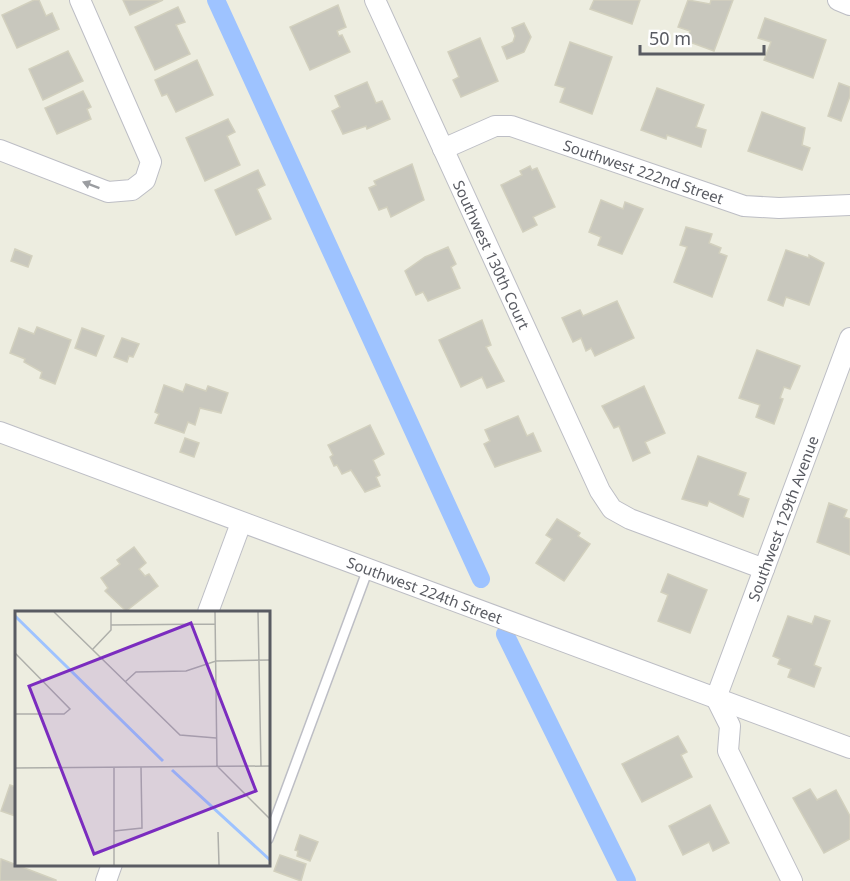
<svg xmlns="http://www.w3.org/2000/svg" width="850" height="881" viewBox="0 0 850 881" font-family="'Noto Sans',sans-serif">
<rect width="100%" height="100%" fill="#edede0"/>
<g fill="none" stroke-linecap="round" stroke-linejoin="round">
<g stroke="#9ec3ff" stroke-width="18">
<polyline points="216,0 481,579"/>
<polyline points="505,634 627,881"/>
</g>
</g>
<g fill="#c8c7bd" stroke="#d2d0be" stroke-width="1.5">
<polygon points="34,0 39,0 46,16 52,13 59,29 17,48 2,15"/>
<polygon points="123,0 163,0 130,15"/>
<polygon points="594,0 640,0 632,24 590,9"/>
<polygon points="688,0 710,4 711,0 733,0 714,51 687,41 690,31 678,27"/>
<polygon points="338,5 346,27 337,31 339,36 342,35 350,52 310,70 290,27"/>
<polygon points="178,7 185,22 176,25 190,54 155,70 135,27"/>
<polygon points="765,18 826,40 813,78 764,60 771,42 758,38"/>
<polygon points="524,23 531,37 524,52 507,59 502,47 513,42 515,36 512,28"/>
<polygon points="480,38 498,81 461,97 453,80 459,77 448,52"/>
<polygon points="570,42 612,57 592,114 560,102 565,88 555,85"/>
<polygon points="68,51 83,81 43,100 29,69"/>
<polygon points="197,60 213,95 176,112 167,94 162,96 155,80"/>
<polygon points="367,82 376,103 382,101 390,119 367,129 366,126 343,134 332,111 340,107 335,96"/>
<polygon points="839,83 850,87 850,96 841,121 828,116"/>
<polygon points="657,88 704,105 696,127 706,130 701,147 667,135 666,139 641,130"/>
<polygon points="83,91 91,107 87,109 91,119 57,134 45,108"/>
<polygon points="762,112 805,128 802,145 810,148 802,170 748,151"/>
<polygon points="228,119 235,132 227,136 240,165 205,181 186,138"/>
<polygon points="412,164 424,200 391,217 387,207 379,210 369,188 376,185 374,181"/>
<polygon points="530,166 532,170 537,168 555,207 533,217 537,225 523,232 501,185 522,175 520,171"/>
<polygon points="258,170 265,185 257,189 271,219 236,235 215,190"/>
<polygon points="601,200 623,209 625,202 643,209 622,254 598,245 601,237 589,232"/>
<polygon points="686,227 712,234 709,243 721,248 719,253 727,256 712,297 674,282 687,247 680,245"/>
<polygon points="448,247 456,264 451,267 460,288 428,301 423,292 416,295 405,271 425,257"/>
<polygon points="15,249 32,256 28,267 11,261"/>
<polygon points="786,250 809,258 809,255 824,263 809,305 786,297 783,306 768,300"/>
<polygon points="617,301 634,338 595,356 591,348 586,351 581,338 573,342 562,318 580,310 583,316"/>
<polygon points="482,320 491,345 486,347 504,381 487,388 482,377 461,387 439,340"/>
<polygon points="37,327 71,340 55,384 40,378 42,372 24,362 25,359 10,353 19,328 34,334"/>
<polygon points="82,328 104,336 96,356 75,348"/>
<polygon points="122,338 139,344 133,357 129,356 127,362 114,357"/>
<polygon points="757,350 800,366 790,389 784,387 780,398 783,399 774,424 756,417 760,405 739,398"/>
<polygon points="186,384 206,391 208,386 228,393 221,413 200,408 195,425 188,422 184,433 155,423 159,414 155,412 164,385 183,392"/>
<polygon points="644,386 665,433 645,442 650,453 633,461 619,426 614,428 602,406"/>
<polygon points="518,416 527,436 533,433 541,451 495,467 484,444 490,441 485,430"/>
<polygon points="370,425 384,454 373,460 380,475 376,477 380,486 365,492 351,470 342,474 337,465 334,466 330,457 333,455 328,445"/>
<polygon points="185,438 199,443 194,457 180,452"/>
<polygon points="698,456 746,473 738,495 749,499 743,517 709,501 707,506 682,499"/>
<polygon points="829,503 847,510 844,517 850,519 850,555 817,542"/>
<polygon points="557,519 580,533 578,536 590,544 564,581 536,563 552,539 546,535"/>
<polygon points="134,547 146,563 139,569 145,576 149,574 158,586 126,611 105,591 108,588 101,578 120,564 117,560"/>
<polygon points="668,574 707,590 690,633 658,621 668,595 661,592"/>
<polygon points="788,616 812,624 815,616 830,621 814,665 821,668 814,687 788,677 791,669 778,664 780,659 773,656"/>
<polygon points="678,736 687,752 681,755 692,777 642,802 622,764"/>
<polygon points="10,785 16,787 15,816 1,811"/>
<polygon points="810,789 817,800 836,790 850,816 850,839 824,853 793,798"/>
<polygon points="710,805 729,843 713,851 709,842 683,855 669,826"/>
<polygon points="300,835 318,842 310,861 297,856 298,851 295,850"/>
<polygon points="280,855 306,864 301,881 274,871"/>
<polygon points="1,859 56,880 56,881 0,881"/>
</g>
<g fill="none" stroke-linecap="round" stroke-linejoin="round">
<g stroke="#bdbec5" stroke-width="12">
<polyline id="service" points="268,839 368,569"/>
</g>
<g stroke="#bdbec5" stroke-width="22">
<g id="minor">
<path id="s1" d="M375 0 600 491 612 509 630 519 764 569"/>
<polyline points="838,0 850,5"/>
<path id="s2" d="M443 149 495 126H511L744 206 779 208 850 205"/>
<polyline points="0,150 108,192 132,190 145,180 151,162 80,0"/>
<path id="s3" d="M0 432 850 748"/>
<polyline points="208,612 241,523"/>
<polyline points="106,881 112,864"/>
<path id="s4" d="M792 881 728 751 730 726 716 698 850 338"/>
</g>
</g>
<use href="#service" stroke="#fff" stroke-width="9"/>
<use href="#minor" stroke="#fff" stroke-width="20"/>
</g>
<defs><path id="oneway-solid" d="M-6-.8H1V-3.2L6.5 0L1 3.2V.8H-6Z" transform="scale(1.5)"/></defs>
<use fill="#9b9da1" href="#oneway-solid" transform="translate(91 185) rotate(-159)"/>
<g text-anchor="middle" dominant-baseline="central" stroke-width="6" stroke-linejoin="round" paint-order="stroke">
<g font-size="15" fill="#595b62" stroke="#fff">
<text stroke="none"><textPath href="#s2" startOffset="213">Southwest 222nd Street</textPath></text>
<text stroke="none"><textPath href="#s1" startOffset="280">Southwest 130th Court</textPath></text>
<text stroke="none"><textPath href="#s4" startOffset="393">Southwest 129th Avenue</textPath></text>
<text stroke="none"><textPath href="#s3" startOffset="453">Southwest 224th Street</textPath></text>
</g>
</g>
<g transform="translate(15 611)">
<rect width="255" height="255" fill="#edede0"/>
<path fill="none" stroke="#9ec3ff" stroke-width="3" d="M0 5 148 150M157 159 255 249"/>
<path fill="none" stroke="#aeafaa" stroke-width="1.5" d="M39 1 165 124 201 127M200 1 202 155 255 208M243 1 246 155M96 14 200 13M77 39 96 19V1M0 42 55 98 49 103H0M110 71 121 61 171 60 201 50 255 49M0 157 255 155M99 157V254M99 220 127 217 126 156M203 221 204 254"/>
<path fill="#7b2cbf" fill-opacity="0.15" stroke="#7b2cbf" stroke-width="3" d="M176 12 241 180 79 243 14 75Z"/>
<rect width="255" height="255" fill="none" stroke="#595b62" stroke-width="3"/>
</g>
<path d="M640 45v9h124v-9" fill="none" stroke="#595b62" stroke-width="3"/>
<text x="649" y="45" font-size="18" fill="#595b62" stroke="#ffffff" stroke-width="4.5" paint-order="stroke">50 m</text>
</svg>
